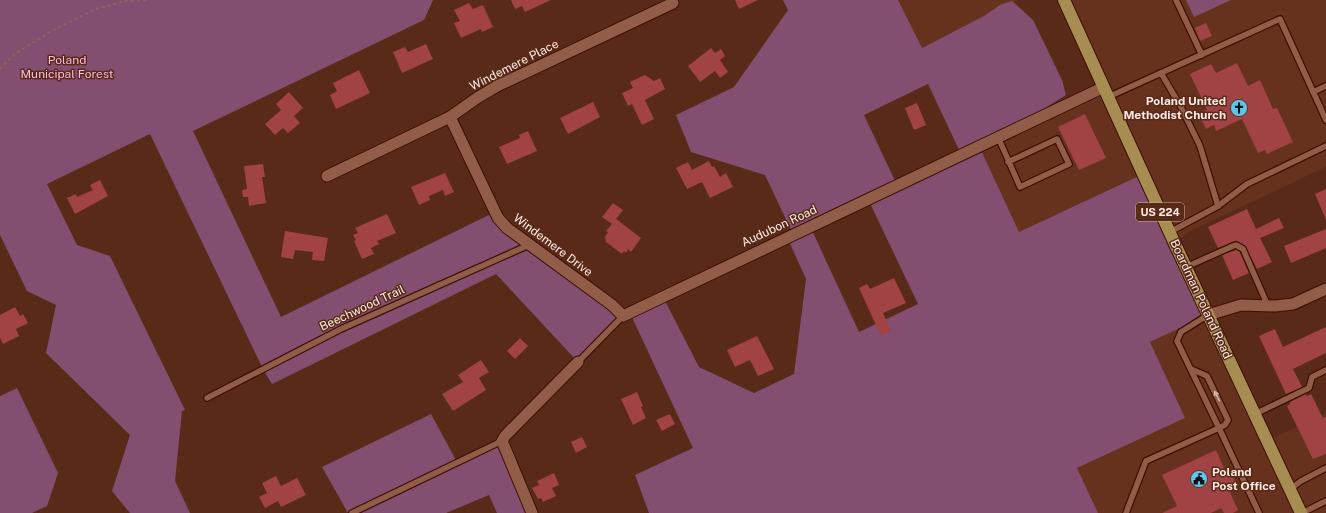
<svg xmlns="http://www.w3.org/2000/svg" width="1326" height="513" viewBox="0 0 1326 513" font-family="'Public Sans',sans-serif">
<rect width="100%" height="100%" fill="#592a18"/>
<g fill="#67321d">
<polygon points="898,0 1019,0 921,48"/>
<polygon points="1064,0 1326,0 1326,167 1190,231 1175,244 1143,174 1019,232 979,146 1103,87"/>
<polygon points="1208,315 1267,441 1326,413 1326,513 1098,513 1077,468 1185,418 1150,342"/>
</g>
<g fill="#844e71" fill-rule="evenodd">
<polygon points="0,0 433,0 424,20 193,131 281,317 495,212 623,316 578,362 496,274 272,384 263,369 150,134 47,184 77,245 110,256 185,410 182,411 175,481 190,513 130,513 112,491 130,435 46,353 56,305 27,291 0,235"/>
<path d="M783 0H898L922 48 984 16 1000 5 1012 1 1033 20 1062 80 1066 95 998 137 979 146 1019 232 1143 174 1208 315 1150 342 1185 418 1077 468 1098 513H649L635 475 693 448 630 313 663 297 699 367 754 393 794 374 806 279 787 237 793 234 765 175 691 152 676 115 734 87 788 10ZM928 84 961 154 897 185 864 115ZM868 199 918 304 859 332 810 226Z"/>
<polygon points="1186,0 1231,0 1194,17"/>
<polygon points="17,388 58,473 47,506 32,513 0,513 0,396"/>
<polygon points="431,414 457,462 502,441 530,513 497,513 489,495 446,513 348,513 322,467"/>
</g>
<g fill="#a14244">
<polygon points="511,0 551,0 525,12 522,6 515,9"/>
<polygon points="735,0 758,0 739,9"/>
<polygon points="469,3 473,9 483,5 493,27 482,32 481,29 461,38 454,23 460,21 454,10"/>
<polygon points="1206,23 1212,36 1200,41 1195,28"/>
<polygon points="426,44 433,59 402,73 393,52 405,47 408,52"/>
<polygon points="711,48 715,53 721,49 725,56 720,60 728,72 720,78 715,71 700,82 688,66"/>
<polygon points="1237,63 1248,86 1260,80 1273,109 1277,108 1293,142 1267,154 1265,150 1258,153 1242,119 1216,131 1214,125 1206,129 1199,114 1207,110 1190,74 1211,64 1216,73"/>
<polygon points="359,70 370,93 336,109 330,95 337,91 333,83"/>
<polygon points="645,75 654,81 660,78 665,89 645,100 654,119 642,125 632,104 628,106 622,93 633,88 630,82"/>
<polygon points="289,92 303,108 294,116 300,123 288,133 283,128 275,135 265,124 281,110 276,104"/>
<polygon points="593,102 600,117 568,134 560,118"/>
<polygon points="917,103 926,125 914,130 905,108"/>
<polygon points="1085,114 1106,158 1079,170 1058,127"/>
<polygon points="528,131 537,151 507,164 499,147 520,138 519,135"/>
<polygon points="709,161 712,167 714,166 720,177 726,173 733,187 710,198 702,182 687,189 676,168 688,162 692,170"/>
<polygon points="263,164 265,177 262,177 266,203 249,206 248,197 243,197 242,190 247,189 244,166"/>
<polygon points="445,173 454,192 445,196 443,190 429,196 430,200 419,205 411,187"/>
<polygon points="100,180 108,196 75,214 67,198 76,194 77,197 93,190 90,185"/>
<polygon points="1326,189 1326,220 1315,194"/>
<polygon points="613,203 623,210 616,219 641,238 631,252 628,249 626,253 624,251 622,254 606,242 605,237 608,232 606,231 612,224 602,217"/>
<polygon points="1247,209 1256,229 1279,218 1284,228 1260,238 1272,262 1257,269 1245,246 1236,241 1218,248 1208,227"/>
<polygon points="387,214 396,233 377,241 379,244 371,248 374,254 362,259 354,241 356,240 353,235 358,233 355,228"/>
<polygon points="1326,229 1326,248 1291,263 1284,246"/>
<polygon points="285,231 328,238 324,261 312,260 313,252 295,250 293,259 281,257"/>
<polygon points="1236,250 1240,252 1249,273 1233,280 1222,255"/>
<polygon points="894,278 906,303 883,313 891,331 881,336 859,288 867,284 870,289"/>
<polygon points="15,307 20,316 23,314 28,323 16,329 19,336 3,344 0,338 0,315"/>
<polygon points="1326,327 1326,353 1293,369 1302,387 1286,394 1259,336 1275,329 1283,347"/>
<polygon points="757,336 774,369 758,376 750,360 735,367 727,350"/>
<polygon points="520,338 528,346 515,359 507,351"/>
<polygon points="481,360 489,372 479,378 486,390 453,411 442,394 463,382 458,375"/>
<polygon points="637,392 643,406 641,407 646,418 633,425 621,399"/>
<polygon points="1306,394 1306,396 1311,394 1323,418 1326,417 1326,454 1313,459 1287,406 1290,404 1290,402"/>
<polygon points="670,414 675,424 662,431 656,420"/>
<polygon points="582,437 587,447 576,453 571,442"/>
<polygon points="1216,450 1227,475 1231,473 1235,482 1227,486 1238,510 1233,513 1224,513 1221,508 1211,513 1162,513 1177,506 1162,475"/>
<polygon points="554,473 559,485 552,488 556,496 543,502 541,498 538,499 532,488 539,485 537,481"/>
<polygon points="276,476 281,486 297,478 306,495 281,507 278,501 265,508 259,497 267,493 262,483"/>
</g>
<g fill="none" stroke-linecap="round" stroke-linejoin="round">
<g stroke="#3c1000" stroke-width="8">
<g id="lane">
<polyline points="1176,0 1202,55"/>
<polyline points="1161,73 1181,107 1200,146 1218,206"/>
<polyline points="1313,92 1326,86"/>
<polyline points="1108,97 1280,19 1326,120"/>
<polyline points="998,137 1020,187 1069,164 1057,139 1008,162"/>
<polyline points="1170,232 1218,206 1247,184 1326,146"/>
<polyline points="1186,267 1233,246 1236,245 1243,249 1268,306"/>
<polyline points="578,362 623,316"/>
<polyline points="1191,369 1207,376 1228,420 1225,425 1219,428 1177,341 1181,332 1208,315"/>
<polyline points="207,398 341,329 529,245"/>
<polyline points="1255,414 1309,388 1312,377 1326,370"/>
<polyline points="1290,489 1301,481 1326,468"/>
<polyline points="352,513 502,441"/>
<polyline points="1126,513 1146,461 1219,428 1259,513"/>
<polyline points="1302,513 1326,501"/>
</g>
</g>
<g stroke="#3c1000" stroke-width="13">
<g id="street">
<polyline points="450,117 498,218 507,228 612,305 623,316 1104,87"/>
<polyline points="327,176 450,117 477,98 497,86 673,3"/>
<polyline points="1208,315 1241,305 1275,306 1293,304 1326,289"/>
<polyline points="532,513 502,441 505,436 578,362"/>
</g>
</g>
<g stroke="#3c1000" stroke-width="14">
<polyline id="primary" points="1064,0 1175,244 1301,513"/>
</g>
<polyline stroke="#8c6557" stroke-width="2" stroke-dasharray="3 3" stroke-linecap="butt" points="0,69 16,53 55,29 96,9 126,1 148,0"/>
<use href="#lane" stroke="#915d49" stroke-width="5.5"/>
<use href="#street" stroke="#915d49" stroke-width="11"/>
<use href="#primary" stroke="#a88d53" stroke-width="12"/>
</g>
<defs><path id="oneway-solid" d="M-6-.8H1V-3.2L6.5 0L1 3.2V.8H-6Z"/></defs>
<use fill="#d2b2a7" href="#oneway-solid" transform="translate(1217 396) rotate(-116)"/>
<defs>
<g id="church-disc" transform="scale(0.9)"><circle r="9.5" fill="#5dc7e8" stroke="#592a18"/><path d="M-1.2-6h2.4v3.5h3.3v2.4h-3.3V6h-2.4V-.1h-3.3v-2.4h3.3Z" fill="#111"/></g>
<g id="civic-disc" transform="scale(0.9)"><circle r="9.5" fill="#5dc7e8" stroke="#592a18"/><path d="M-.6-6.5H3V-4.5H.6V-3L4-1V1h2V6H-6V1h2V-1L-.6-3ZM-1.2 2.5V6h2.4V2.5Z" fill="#111"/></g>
</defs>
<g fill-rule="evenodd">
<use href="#church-disc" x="1239" y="108"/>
<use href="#civic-disc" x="1199" y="479"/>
</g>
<g text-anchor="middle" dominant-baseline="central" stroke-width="3" stroke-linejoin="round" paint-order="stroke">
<rect fill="#592a18" stroke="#ccb1a8" stroke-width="1" x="1136" y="203" width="48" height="18" rx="3"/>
<g font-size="11" font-weight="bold" fill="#feebe5">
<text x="1160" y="212">US 224</text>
</g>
<g font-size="12" fill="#febae4" stroke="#592a18">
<text x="67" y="60">Poland<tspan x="67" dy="14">Municipal Forest</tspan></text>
</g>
<g font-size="12" fill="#feebe5" stroke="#592a18">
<text transform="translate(514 65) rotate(-27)">Windemere Place</text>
<text transform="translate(779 226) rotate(-25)">Audubon Road</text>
<text transform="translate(553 245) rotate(37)">Windemere Drive</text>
<text transform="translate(1201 299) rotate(65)">Boardman Poland Road</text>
<text transform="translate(362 308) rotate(-25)">Beechwood Trail</text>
</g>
<g font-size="12" font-weight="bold" fill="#feebe5" stroke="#592a18" text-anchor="end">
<text x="1226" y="101">Poland United<tspan x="1226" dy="14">Methodist Church</tspan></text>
<text x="1212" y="472" text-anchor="start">Poland<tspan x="1212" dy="14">Post Office</tspan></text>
</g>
</g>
</svg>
